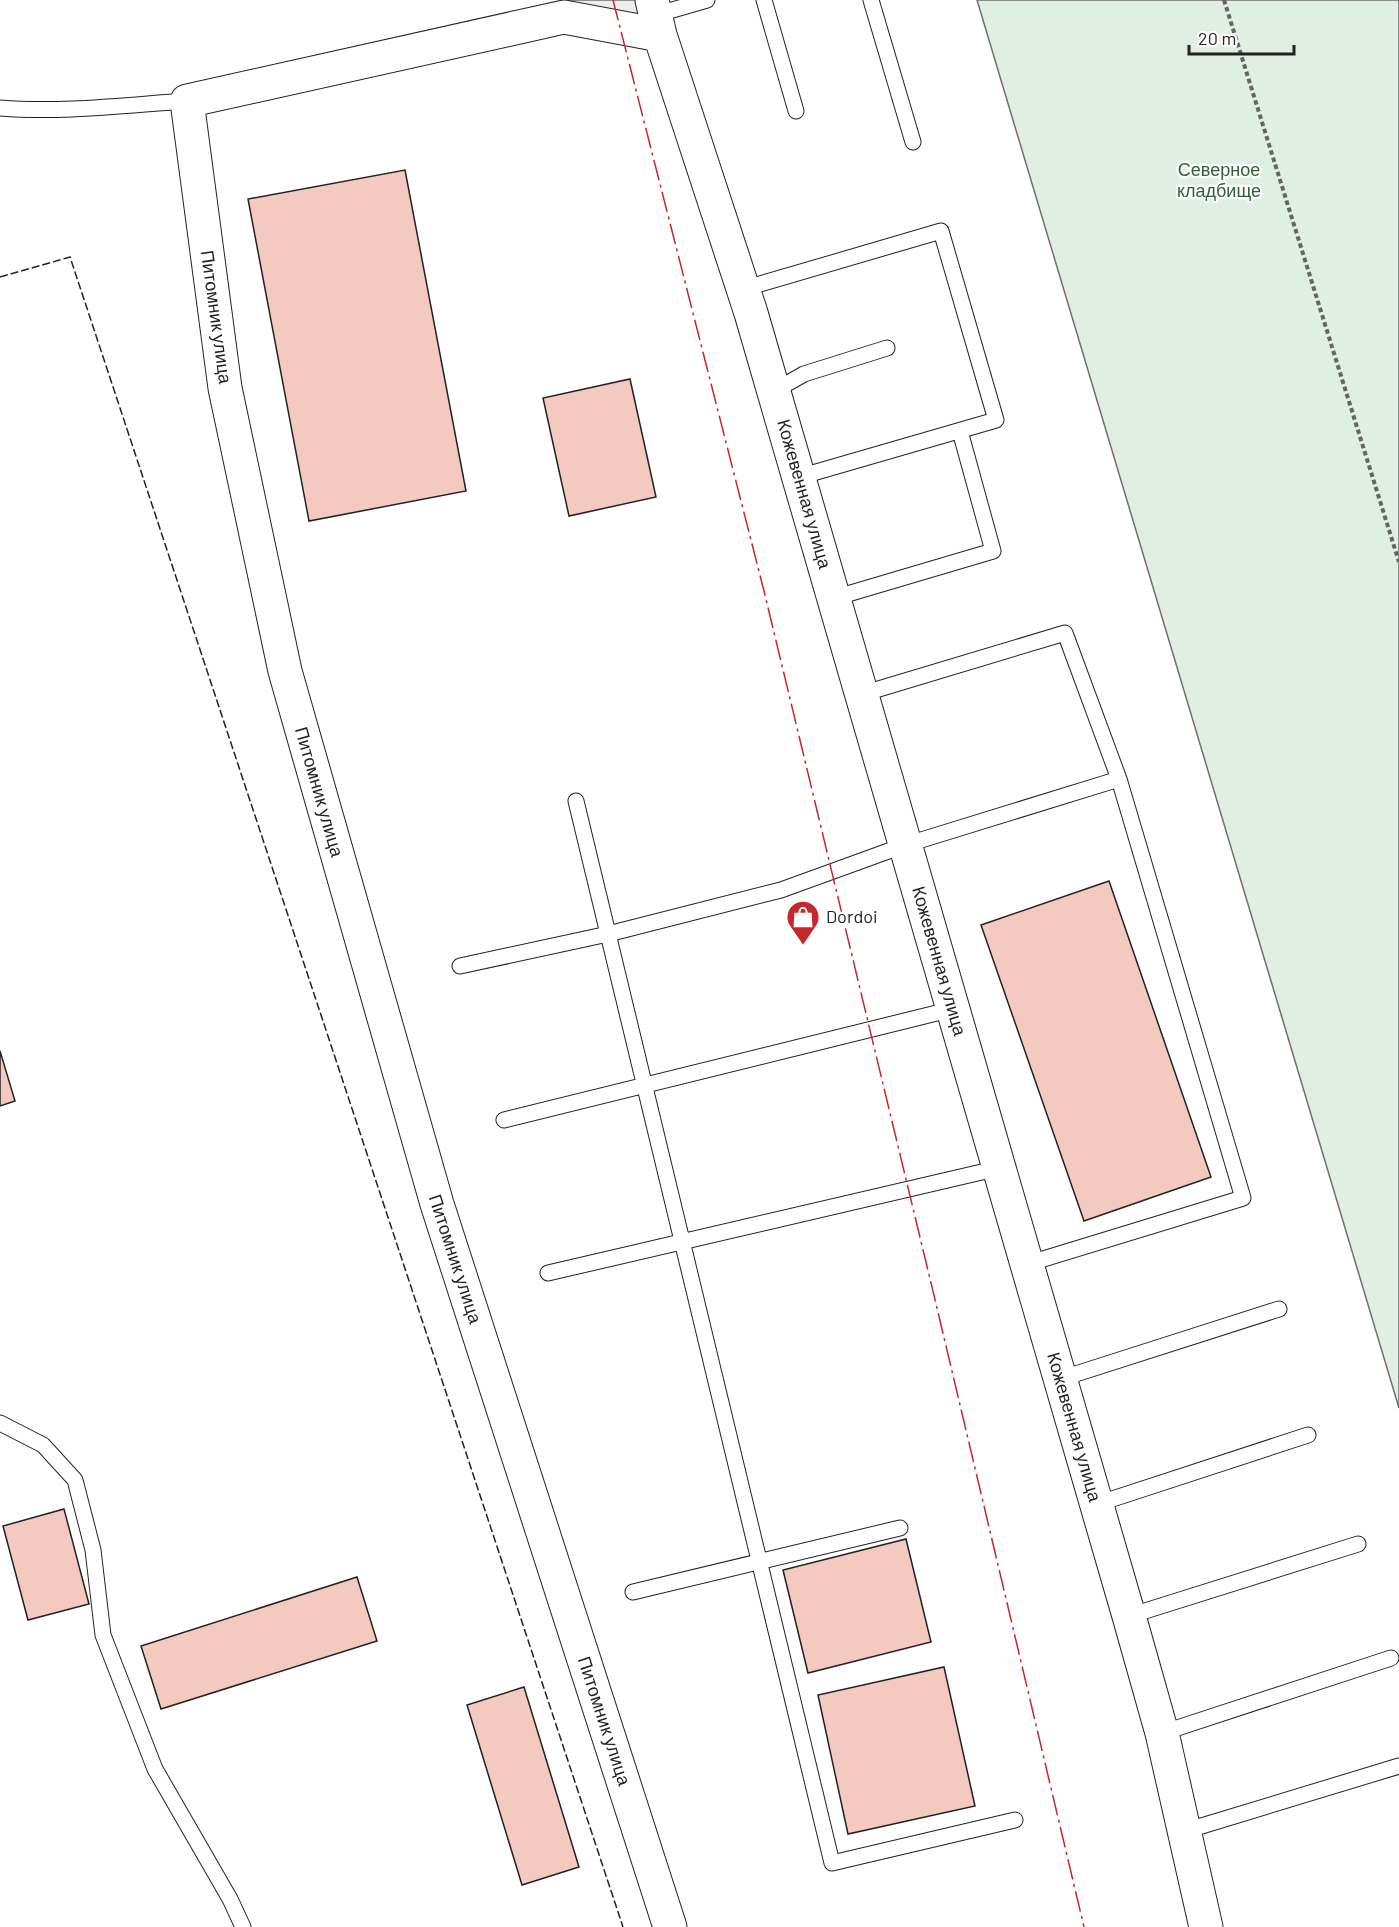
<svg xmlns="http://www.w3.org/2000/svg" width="1399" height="1927" viewBox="0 0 1399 1927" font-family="Barlow,sans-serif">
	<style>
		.green { fill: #e0efe3; stroke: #6f6f6f; stroke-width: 1.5 }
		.parking { fill: #ededed; stroke: #6f6f6f; stroke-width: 1.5 }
		.building { fill: #f3c9c0; stroke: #222; stroke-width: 1.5 }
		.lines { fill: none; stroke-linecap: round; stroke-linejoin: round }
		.service-casing { stroke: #222; stroke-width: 17 }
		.tertiary-casing { stroke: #222; stroke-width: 35 }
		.path { stroke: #646464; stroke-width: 4; stroke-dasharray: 4.5 3; stroke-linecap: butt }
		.service { stroke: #fff; stroke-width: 15 }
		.tertiary { stroke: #fff; stroke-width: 33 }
		.fence { stroke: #222; stroke-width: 1.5; stroke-dasharray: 8 3; stroke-linecap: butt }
		.power { stroke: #c62828; stroke-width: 1.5; stroke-dasharray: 21 4.5 3 4.5; stroke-linecap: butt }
		.labels { text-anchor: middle; stroke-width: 4.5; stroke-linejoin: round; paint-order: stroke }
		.park-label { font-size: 18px; fill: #2f5e38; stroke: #fff }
		.street-label { font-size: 18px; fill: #222; stroke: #fff }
		.poi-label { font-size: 18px; fill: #222; stroke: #fff; text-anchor: start }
	</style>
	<rect width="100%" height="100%" fill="#fff"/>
	<path class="green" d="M 977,0 L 1399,0 L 1399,1408 Z"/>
	<path class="parking" d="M 561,0 L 638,0 L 642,16 L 574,5 Z"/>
	<path class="building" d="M 405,170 L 466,491 L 309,521 L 248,199 Z
		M 630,379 L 656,497 L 569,516 L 543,398 Z
		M 1109,881 L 1211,1177 L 1084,1221 L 981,925 Z
		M 0,1051 L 15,1101 L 0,1106 Z
		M 64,1509 L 89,1604 L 28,1620 L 3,1526 Z
		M 906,1539 L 931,1642 L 808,1673 L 783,1570 Z
		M 357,1577 L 377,1641 L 161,1709 L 141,1646 Z
		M 944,1667 L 975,1806 L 848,1834 L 818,1695 Z
		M 524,1687 L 579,1867 L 522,1885 L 467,1705 Z"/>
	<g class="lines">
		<g class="service-casing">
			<path id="service" d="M 764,0 L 796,111
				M 871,0 L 913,142
				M 655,15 L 707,0
				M 0,108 C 62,113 126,105 187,101
				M 743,289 L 941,231 L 996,420 L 799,477
				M 774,391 L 804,374 L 887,348
				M 834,598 L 993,551 L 960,431
				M 862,694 L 1065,633 L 1119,779 L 1243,1198 L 1027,1264
				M 576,801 L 832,1863 L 1015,1820
				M 460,966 L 608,934 L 781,890 L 905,845 L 1119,779
				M 504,1120 L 953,1009
				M 548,1273 L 999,1168
				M 1060,1379 L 1279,1309
				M 0,1423 L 43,1445 L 75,1480 L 93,1550 L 103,1635 L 155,1769 L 230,1899 L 243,1927
				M 1097,1504 L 1308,1435
				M 633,1592 L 900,1528
				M 1129,1616 L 1358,1544
				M 1162,1733 L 1391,1658
				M 1185,1831 L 1399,1766"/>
		</g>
		<g class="tertiary-casing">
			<path id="tertiary" d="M 652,0 L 660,35 L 751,313 L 1129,1616 L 1162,1733 L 1206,1927
				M 660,35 L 564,17 L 187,101 L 225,388 L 285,671 L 437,1204 L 670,1927"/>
		</g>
		<path class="path" d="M 1224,0 L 1399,562"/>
		<use href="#service" class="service"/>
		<use href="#tertiary" class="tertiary"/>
		<path class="fence" d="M 0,277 L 70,257 L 623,1927"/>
		<path class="power" d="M 613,0 L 764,591 L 932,1287 L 1084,1927"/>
	</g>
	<defs>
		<g id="shop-pin" transform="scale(1.725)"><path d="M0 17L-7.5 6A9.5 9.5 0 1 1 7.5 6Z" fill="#c62828" stroke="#fff"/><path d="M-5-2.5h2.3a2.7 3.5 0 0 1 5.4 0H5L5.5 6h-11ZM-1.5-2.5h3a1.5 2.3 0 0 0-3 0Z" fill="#fff"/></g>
	</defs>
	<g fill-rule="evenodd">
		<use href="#shop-pin" x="803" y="917"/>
	</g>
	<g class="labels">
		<g class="park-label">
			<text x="1219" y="176">Северное<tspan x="1219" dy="21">кладбище</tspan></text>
		</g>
		<g class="street-label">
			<text transform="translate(216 317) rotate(82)" y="6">Питомник улица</text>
			<text transform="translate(804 494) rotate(74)" y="6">Кожевенная улица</text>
			<text transform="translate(319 792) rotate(74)" y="6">Питомник улица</text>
			<text transform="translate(939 961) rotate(74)" y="6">Кожевенная улица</text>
			<text transform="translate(455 1259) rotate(72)" y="6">Питомник улица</text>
			<text transform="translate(1074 1427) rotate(74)" y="6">Кожевенная улица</text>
			<text transform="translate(604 1721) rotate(72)" y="6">Питомник улица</text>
		</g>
		<g class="poi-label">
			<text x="826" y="923">Dordoi</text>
		</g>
	</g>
	<path d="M1189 45v9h105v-9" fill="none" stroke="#222222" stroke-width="3"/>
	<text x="1198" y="45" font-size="18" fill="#222222" stroke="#ffffff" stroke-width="4.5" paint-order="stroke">20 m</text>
</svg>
